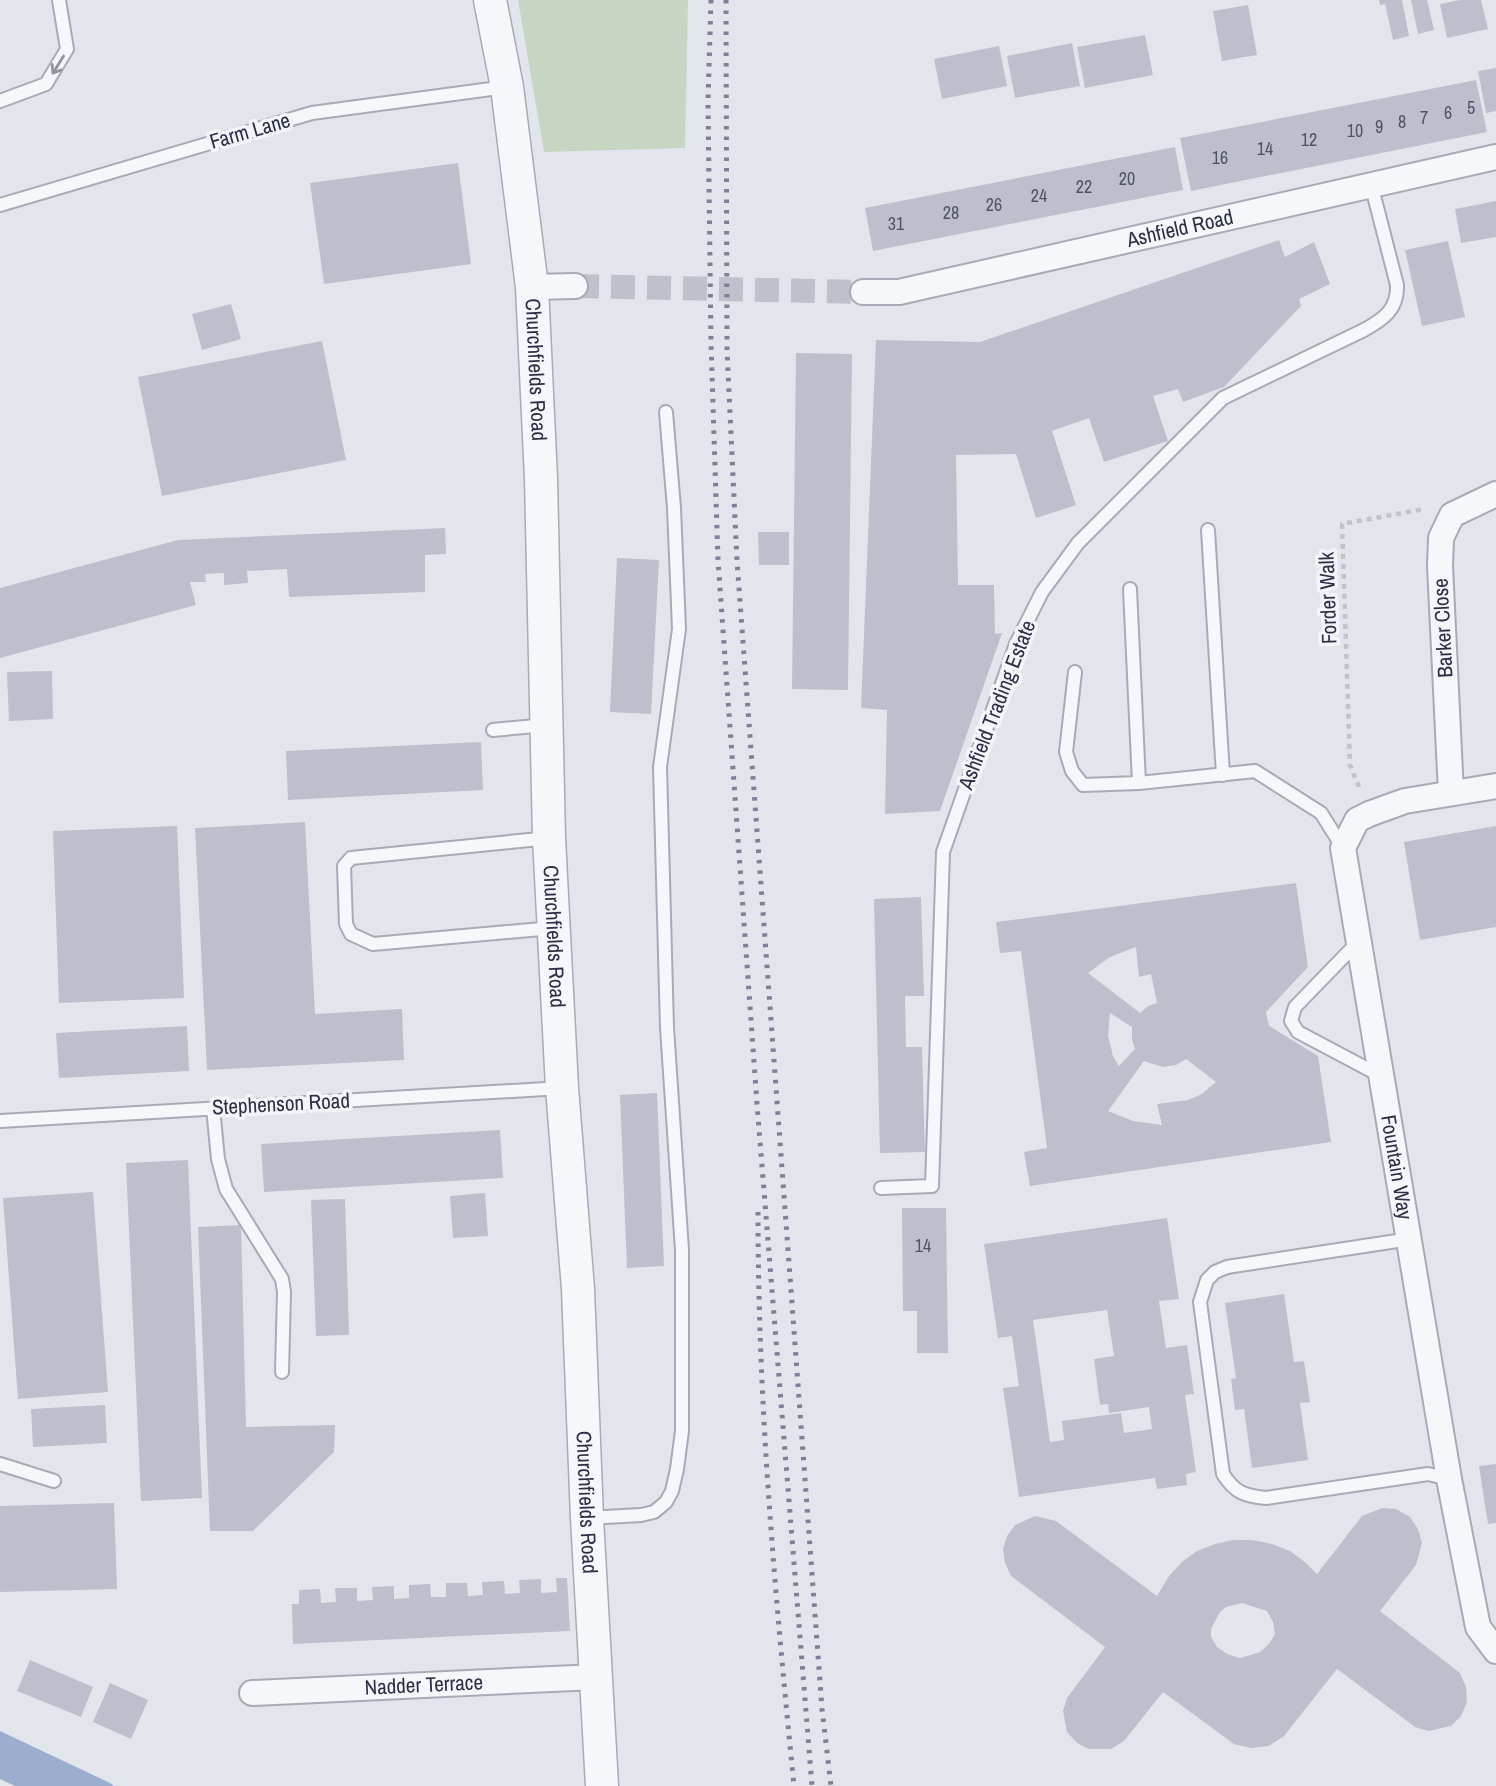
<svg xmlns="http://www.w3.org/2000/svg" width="1496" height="1786" viewBox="0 0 1496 1786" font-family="'Archivo Narrow',sans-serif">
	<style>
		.green { fill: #c6d6c3 }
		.water { fill: #9caece }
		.building { fill: #bdc0cc; fill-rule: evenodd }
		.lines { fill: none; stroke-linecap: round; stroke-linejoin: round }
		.minor-tunnel { stroke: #bec1cb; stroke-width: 24; stroke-dasharray: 24 12; stroke-linecap: butt }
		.service-casing { stroke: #a7abb7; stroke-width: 16 }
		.minor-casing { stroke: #a7abb7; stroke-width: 28 }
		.tertiary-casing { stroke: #a7abb7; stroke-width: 35 }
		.path { stroke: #c1c3cb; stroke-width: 4.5; stroke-dasharray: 5 5; stroke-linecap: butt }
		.service { stroke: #f6f7fa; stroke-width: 12 }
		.minor { stroke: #f6f7fa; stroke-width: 24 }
		.tertiary { stroke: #f6f7fa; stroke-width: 32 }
		.rail { stroke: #7b8297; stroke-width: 5; stroke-dasharray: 3.5 7; stroke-linecap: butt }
		.oneway { stroke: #9094a0 }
		.labels { text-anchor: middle; stroke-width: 7; stroke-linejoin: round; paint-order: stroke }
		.number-label { font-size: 18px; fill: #4e5468 }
		.street-label { font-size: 21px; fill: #293046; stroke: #f3f5f9 }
	</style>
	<rect width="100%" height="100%" fill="#e3e5ec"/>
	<path class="green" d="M 518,0 L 688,0 L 685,148 L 544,152 Z"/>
	<path class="water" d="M 0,1731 L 110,1783 L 114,1786 L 15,1786 L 0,1779 Z"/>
	<path class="building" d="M 1379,0 L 1402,0 L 1409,36 L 1393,40 L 1385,4 L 1380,5 Z
		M 1411,0 L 1427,0 L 1434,30 L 1418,34 Z
		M 1460,0 L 1481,0 L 1488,29 L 1447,38 L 1440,4 Z
		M 1248,5 L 1257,55 L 1222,61 L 1213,11 Z
		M 1145,35 L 1153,75 L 1085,88 L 1077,47 Z
		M 1072,43 L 1080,86 L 1015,98 L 1007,56 Z
		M 999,46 L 1007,86 L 942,99 L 934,59 Z
		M 1496,68 L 1496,111 L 1486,113 L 1478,71 Z
		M 1476,80 L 1487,132 L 1191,191 L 1180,138 Z
		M 1175,147 L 1183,190 L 873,251 L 865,208 Z
		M 458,163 L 471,264 L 324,284 L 310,183 Z
		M 1496,201 L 1496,237 L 1461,243 L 1455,209 Z
		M 1279,240 L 1285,257 L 1314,242 L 1330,284 L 1299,299 L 1301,306 L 1224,387 L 1183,402 L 1178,389 L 1153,396 L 1168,441 L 1104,462 L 1089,418 L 1052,431 L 1076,505 L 1036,518 L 1016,454 L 956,455 L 958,585 L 994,585 L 995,634 L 1002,633 L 940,811 L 885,814 L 887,710 L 861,708 L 876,340 L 980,342 Z
		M 1448,241 L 1465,317 L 1422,326 L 1405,250 Z
		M 231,304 L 241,339 L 202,350 L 192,314 Z
		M 322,341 L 346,460 L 162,496 L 138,377 Z
		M 796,353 L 852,354 L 848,690 L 792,689 Z
		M 445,528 L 446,554 L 425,555 L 425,592 L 289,597 L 287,569 L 247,571 L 248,583 L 224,585 L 224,573 L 205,574 L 206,582 L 190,582 L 196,605 L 0,658 L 0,588 L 178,540 Z
		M 758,532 L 789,532 L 789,565 L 759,565 Z
		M 617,558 L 659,560 L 651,714 L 610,712 Z
		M 52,671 L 53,719 L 9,721 L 7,672 Z
		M 481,742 L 483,790 L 288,800 L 286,751 Z
		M 305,822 L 315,1014 L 402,1009 L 404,1060 L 207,1070 L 195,828 Z
		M 177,826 L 184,998 L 59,1003 L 53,831 Z
		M 1496,826 L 1496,927 L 1420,940 L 1404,842 Z
		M 1296,883 L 1308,967 L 1266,1012 L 1269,1026 L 1318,1056 L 1331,1142 L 1030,1186 L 1024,1152 L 1047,1148 L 1021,951 L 1000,953 L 996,922 ZM 1136,947 L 1139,977 L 1151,974 L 1157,1003 L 1148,1006 L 1140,1013 L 1088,973 L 1110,957 ZM 1110,1013 L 1132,1027 L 1132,1039 L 1135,1049 L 1119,1066 L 1113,1056 L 1108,1036 ZM 1186,1059 L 1216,1082 L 1202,1094 L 1188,1100 L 1157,1104 L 1162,1125 L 1133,1121 L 1108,1111 L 1144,1061 L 1163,1067 L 1176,1065 Z
		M 921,897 L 924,996 L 905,996 L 906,1047 L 922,1047 L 925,1152 L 880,1153 L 874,899 Z
		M 187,1026 L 189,1071 L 59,1078 L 56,1033 Z
		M 657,1093 L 664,1266 L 627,1268 L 620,1095 Z
		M 500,1130 L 503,1178 L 264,1192 L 261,1144 Z
		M 188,1160 L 202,1498 L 141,1501 L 126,1163 Z
		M 93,1192 L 108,1392 L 18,1399 L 3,1198 Z
		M 485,1193 L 488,1236 L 453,1238 L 450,1196 Z
		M 345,1199 L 349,1335 L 316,1336 L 311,1200 Z
		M 902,1208 L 946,1208 L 948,1353 L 917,1353 L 917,1311 L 903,1311 Z
		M 1167,1218 L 1179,1299 L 1159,1301 L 1166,1348 L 1187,1345 L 1194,1394 L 1185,1395 L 1196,1472 L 1186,1474 L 1187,1485 L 1157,1489 L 1155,1478 L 1019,1497 L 1003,1388 L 1019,1386 L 1012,1336 L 998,1338 L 984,1244 ZM 1107,1310 L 1114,1356 L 1094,1359 L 1100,1405 L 1108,1404 L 1109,1413 L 1149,1407 L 1152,1429 L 1124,1433 L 1121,1413 L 1062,1421 L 1064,1440 L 1050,1442 L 1033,1320 Z
		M 241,1225 L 246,1427 L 335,1425 L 334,1452 L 253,1531 L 210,1531 L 198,1227 Z
		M 1284,1294 L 1294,1362 L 1304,1361 L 1310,1402 L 1300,1403 L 1308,1460 L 1252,1468 L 1244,1409 L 1235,1410 L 1231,1379 L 1236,1378 L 1225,1303 Z
		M 105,1405 L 107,1443 L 33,1447 L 31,1409 Z
		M 1496,1464 L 1496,1523 L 1488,1524 L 1479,1466 Z
		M 114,1503 L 117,1589 L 0,1592 L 0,1506 Z
		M 1382,1508 L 1396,1509 L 1410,1517 L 1418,1529 L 1422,1543 L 1416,1565 L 1380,1611 L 1460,1673 L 1466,1687 L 1467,1702 L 1461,1716 L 1451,1726 L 1429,1731 L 1415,1727 L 1337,1669 L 1284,1736 L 1269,1746 L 1251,1748 L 1234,1744 L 1163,1692 L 1124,1741 L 1111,1749 L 1089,1749 L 1077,1743 L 1067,1732 L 1063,1711 L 1067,1698 L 1105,1647 L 1011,1576 L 1005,1563 L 1003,1549 L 1007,1536 L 1015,1525 L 1035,1516 L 1056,1521 L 1157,1596 L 1169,1576 L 1182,1562 L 1197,1551 L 1215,1544 L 1233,1540 L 1252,1540 L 1272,1544 L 1290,1551 L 1306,1563 L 1317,1574 L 1362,1516 ZM 1242,1603 L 1267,1611 L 1273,1622 L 1275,1634 L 1269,1644 L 1260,1652 L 1240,1658 L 1227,1654 L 1217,1647 L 1211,1637 L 1211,1629 L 1220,1612 L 1226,1607 Z
		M 556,1578 L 567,1578 L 570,1631 L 293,1644 L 292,1604 L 299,1604 L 299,1590 L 320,1589 L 321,1603 L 336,1602 L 335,1588 L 357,1588 L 357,1601 L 373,1600 L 372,1587 L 394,1586 L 394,1599 L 409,1598 L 409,1585 L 430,1584 L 431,1597 L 446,1597 L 446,1583 L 467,1583 L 468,1596 L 483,1595 L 482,1582 L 504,1581 L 505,1594 L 520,1593 L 519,1580 L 541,1579 L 541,1593 L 557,1592 Z
		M 30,1660 L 93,1687 L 81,1717 L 17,1691 Z
		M 110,1683 L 148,1700 L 131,1739 L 93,1722 Z"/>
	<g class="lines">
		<path class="minor-tunnel" d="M 575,286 L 863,292"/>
		<g class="service-casing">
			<path id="service" d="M 0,101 L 46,84 L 67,49 L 59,0
				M 0,205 L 312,113 L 506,87
				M 1208,530 L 1223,775
				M 1130,589 L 1139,783 L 1255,771 L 1321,813 L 1343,848
				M 1075,672 L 1066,752 L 1072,771 L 1083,785 L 1139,783
				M 493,730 L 546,725
				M 549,838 L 351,858 L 344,866 L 346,924 L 351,934 L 373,944 L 553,928
				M 1359,941 L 1295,1007 L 1291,1021 L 1298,1032 L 1381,1076
				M 213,1108 L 218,1159 L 226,1189 L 282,1279 L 284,1292 L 282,1372
				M 0,1121 L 562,1088
				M 881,1188 L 932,1186 L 943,852 L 1016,644 L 1042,592 L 1078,543 L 1223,398 L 1364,330 C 1384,319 1398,309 1397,285 L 1371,184
				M 1410,1239 L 1227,1267 L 1215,1272 L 1207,1280 L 1200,1302 L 1223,1474 C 1235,1493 1245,1496 1266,1498 L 1428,1474 L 1449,1479
				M 0,1464 L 54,1481
				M 587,1518 L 641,1515 L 654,1512 L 666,1502 L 672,1491 L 677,1469 L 682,1431 L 682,1250 L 667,1028 L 660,767 L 679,629 L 674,508 L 666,412"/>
		</g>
		<g class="minor-casing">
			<g id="minor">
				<path d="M 532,287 L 575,286"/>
				<path id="s1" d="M 863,292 L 899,292 L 1496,157"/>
				<path id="s2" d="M 1496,786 L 1405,801 L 1369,814 L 1357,820 L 1343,848 L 1449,1479 L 1478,1627 L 1496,1651"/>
				<path d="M 1451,793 L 1440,566 L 1441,538 L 1452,515 L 1496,494"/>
				<path id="s3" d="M 252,1693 L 596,1677"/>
			</g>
		</g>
		<g class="tertiary-casing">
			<g id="tertiary">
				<path id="s4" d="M 490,0 L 507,87 L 532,287 L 541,479 L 549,838 L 562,1088 L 578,1289 L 587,1518 L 602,1786"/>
			</g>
		</g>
		<path class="path" d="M 1359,787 L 1350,765 L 1342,524 L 1424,509"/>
		<use href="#service" class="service"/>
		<use href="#minor" class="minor"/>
		<use href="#tertiary" class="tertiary"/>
		<path class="rail" d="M 711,0 L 708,102 L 711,342 L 718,560 L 757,1104 L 812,1786
			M 726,0 L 727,350 L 737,561 L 822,1709 L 831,1786
			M 758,1212 C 758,1404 775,1595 794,1786"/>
	</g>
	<defs><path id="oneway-shaft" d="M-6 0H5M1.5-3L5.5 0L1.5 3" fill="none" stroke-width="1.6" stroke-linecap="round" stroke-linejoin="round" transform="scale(1.75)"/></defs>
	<use class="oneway" href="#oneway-shaft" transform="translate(58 65) rotate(122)"/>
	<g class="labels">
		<g class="number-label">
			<text x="1471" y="114">5</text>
			<text x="1448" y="119">6</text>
			<text x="1424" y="124">7</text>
			<text x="1402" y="128">8</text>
			<text x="1379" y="133">9</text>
			<text x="1355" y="137">10</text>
			<text x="1309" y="146">12</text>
			<text x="1265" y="155">14</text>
			<text x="1220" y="164">16</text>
			<text x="1127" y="185">20</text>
			<text x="1084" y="193">22</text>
			<text x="1039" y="202">24</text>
			<text x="994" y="211">26</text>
			<text x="951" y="219">28</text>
			<text x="896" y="230">31</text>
			<text x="923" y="1252">14</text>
		</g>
		<g class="street-label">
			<text transform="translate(250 131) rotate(-16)" y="7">Farm Lane</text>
			<text dy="7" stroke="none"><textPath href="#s1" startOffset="324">Ashfield Road</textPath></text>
			<text dy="7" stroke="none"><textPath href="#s4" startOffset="373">Churchfields Road</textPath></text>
			<text transform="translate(1328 598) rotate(-92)" y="7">Forder Walk</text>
			<text transform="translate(1443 628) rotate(-93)" y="7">Barker Close</text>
			<text transform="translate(997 705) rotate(-69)" y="7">Ashfield Trading Estate</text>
			<text dy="7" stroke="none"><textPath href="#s4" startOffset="940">Churchfields Road</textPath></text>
			<text transform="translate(281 1104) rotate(-3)" y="7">Stephenson Road</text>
			<text dy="7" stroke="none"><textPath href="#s2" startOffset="499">Fountain Way</textPath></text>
			<text dy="7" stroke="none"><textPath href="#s4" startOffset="1507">Churchfields Road</textPath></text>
			<text dy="7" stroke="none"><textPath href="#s3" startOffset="172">Nadder Terrace</textPath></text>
		</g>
	</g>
</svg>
